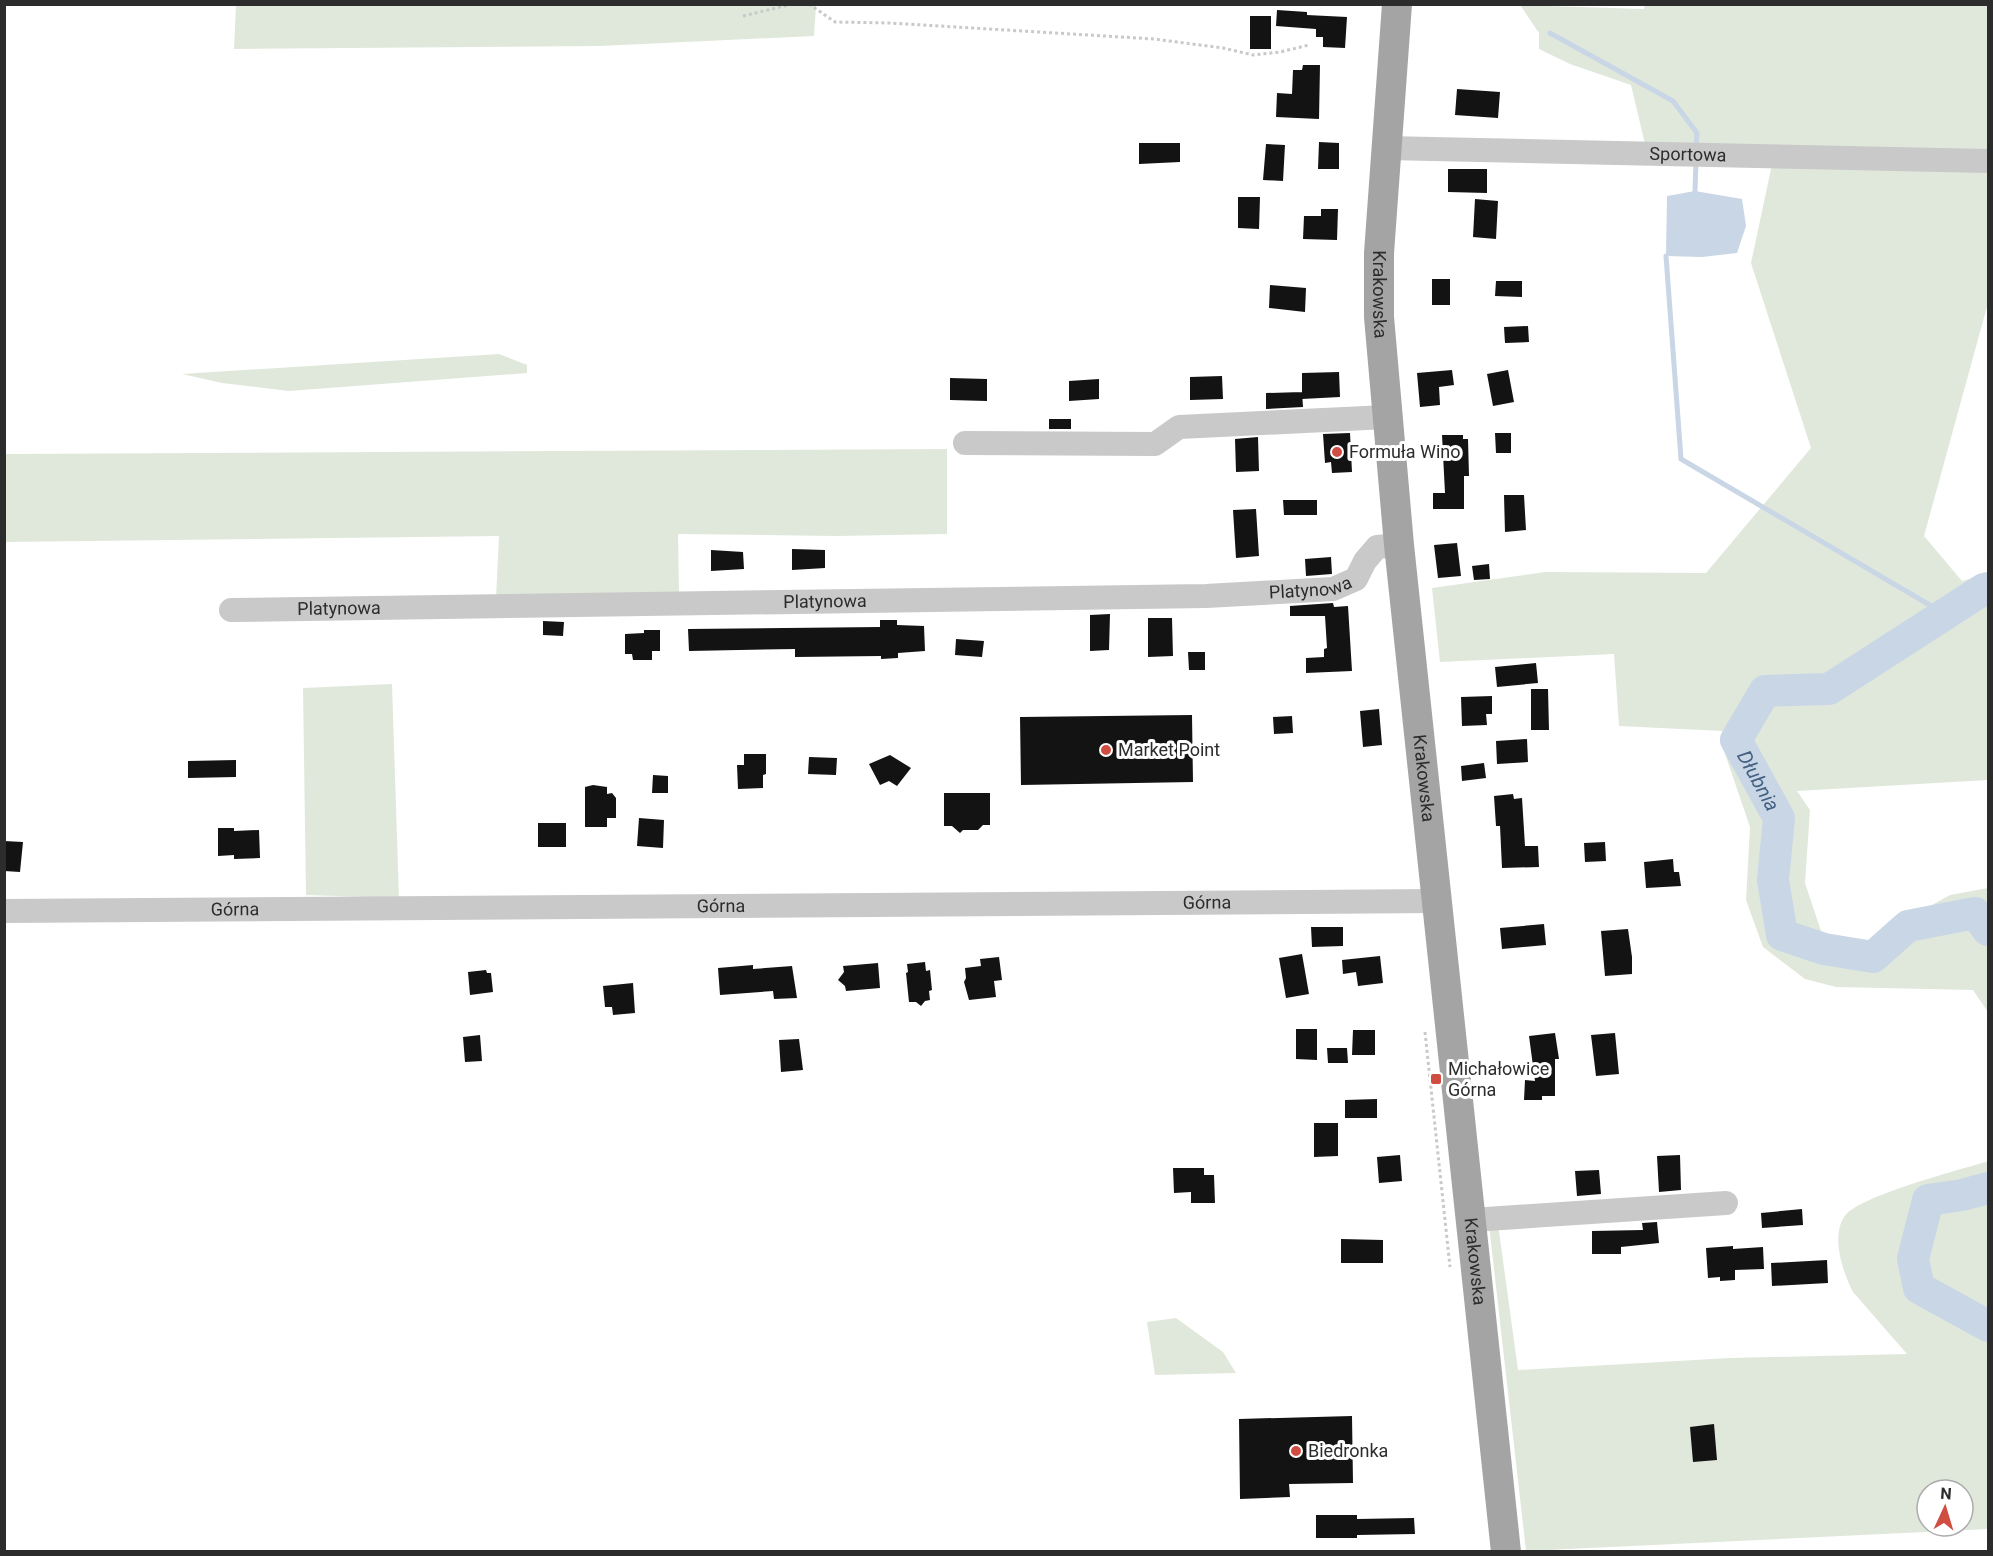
<svg xmlns="http://www.w3.org/2000/svg" width="1993" height="1556" viewBox="0 0 1993 1556" font-family="Roboto,sans-serif">
	<style>
		.green { fill: #e0e8db; fill-rule: evenodd }
		.water { fill: #c9d6e6 }
		.lines { fill: none; stroke-linecap: round; stroke-linejoin: round }
		.stream { stroke: #c9d6e6; stroke-width: 5 }
		.river { stroke: #c9d6e6; stroke-width: 32 }
		.building { fill: #131313 }
		.path { stroke: #c9c9c9; stroke-width: 3; stroke-dasharray: 3 3; stroke-linecap: butt }
		.minor { stroke: #c9c9c9; stroke-width: 24 }
		.major { stroke: #a4a4a4; stroke-width: 30 }
		.poi-dot { fill: #d04d41; stroke: #fff; stroke-width: 2 }
		.labels { text-anchor: middle; stroke-width: 6; stroke-linejoin: round; paint-order: stroke }
		.street-label { font-size: 18px; fill: #2c2c2c; stroke: #fff }
		.poi-label { font-size: 18px; fill: #2c2c2c; stroke: #fff; text-anchor: start }
		.water-label { font-size: 20px; font-style: italic; fill: #446184; stroke: #fff }
	</style>
	<rect width="100%" height="100%" fill="#fff"/>
	<path class="green" d="M 1645,4 L 1988,5 L 1988,303 L 1924,536 L 1962,581 L 1988,574 L 1988,780 L 1797,791 L 1810,810 L 1805,883 L 1823,937 L 1865,942 L 1950,895 L 1988,888 L 1988,1012 L 1973,990 L 1836,987 L 1805,979 L 1763,947 L 1746,900 L 1750,827 L 1722,745 L 1723,731 L 1619,726 L 1614,654 L 1440,662 L 1432,588 L 1545,572 L 1706,573 L 1811,448 L 1751,263 L 1775,150 L 1646,148 L 1631,85 L 1570,64 L 1539,49 L 1539,33 L 1520,5 L 1644,9 Z
		M 236,5 L 816,4 L 816,5 L 814,36 L 600,46 L 234,49 Z
		M 499,354 L 527,365 L 527,373 L 289,391 L 222,383 L 182,374 Z
		M 947,449 L 947,534 L 836,536 L 678,534 L 679,592 L 496,599 L 499,536 L 5,542 L 4,454 Z
		M 392,684 L 399,898 L 306,895 L 303,688 Z
		M 1988,1161 L 1988,1529 L 1526,1551 L 1489,1225 L 1498,1224 L 1518,1370 L 1730,1358 L 1907,1354 L 1853,1292 C 1843,1273 1831,1237 1844,1217 C 1857,1196 1960,1170 1988,1161 ZM 1927,1490 L 1963,1490 L 1963,1526 L 1927,1526 Z
		M 1176,1318 L 1223,1352 L 1236,1373 L 1155,1375 L 1147,1322 Z"/>
	<path class="water" d="M 1695,191 L 1742,199 L 1746,226 L 1737,253 L 1702,257 L 1666,256 L 1667,196 Z"/>
	<g class="lines">
		<path class="stream" d="M 1550,33 L 1673,101 L 1697,133 L 1696,149
			M 1695,191 L 1696,161
			M 1666,256 L 1681,459 L 1945,614"/>
		<g class="river">
			<path id="s1" d="M 1988,588 L 1984,589 L 1829,689 L 1765,691 L 1736,740 L 1779,818 L 1773,880 L 1782,935 L 1824,949 L 1873,957 L 1908,926 L 1975,913 L 1988,930"/>
			<path d="M 1988,1188 L 1962,1195 L 1928,1200 L 1913,1259 L 1919,1288 L 1988,1326"/>
		</g>
	</g>
	<path class="building" d="M 1277,10 L 1307,12 L 1307,15 L 1347,17 L 1345,48 L 1323,47 L 1323,37 L 1316,37 L 1316,29 L 1276,26 Z
		M 1250,16 L 1271,16 L 1271,49 L 1250,49 Z
		M 1303,65 L 1320,65 L 1319,119 L 1276,117 L 1277,93 L 1292,94 L 1293,70 L 1302,70 Z
		M 1457,89 L 1500,92 L 1498,118 L 1455,115 Z
		M 1319,142 L 1339,143 L 1339,169 L 1318,169 Z
		M 1139,143 L 1180,143 L 1180,162 L 1139,164 Z
		M 1266,144 L 1285,145 L 1283,181 L 1263,180 Z
		M 1448,169 L 1487,169 L 1487,193 L 1448,192 Z
		M 1238,197 L 1260,197 L 1259,229 L 1238,228 Z
		M 1475,199 L 1498,201 L 1496,239 L 1473,237 Z
		M 1321,209 L 1338,209 L 1337,240 L 1303,239 L 1304,216 L 1321,216 Z
		M 1432,279 L 1450,279 L 1450,305 L 1432,305 Z
		M 1496,281 L 1522,281 L 1522,297 L 1495,296 Z
		M 1270,285 L 1306,288 L 1305,312 L 1269,308 Z
		M 1528,326 L 1529,342 L 1505,343 L 1504,327 Z
		M 1452,370 L 1454,385 L 1439,387 L 1440,405 L 1420,407 L 1417,373 Z
		M 1508,370 L 1514,402 L 1493,406 L 1487,374 Z
		M 1339,372 L 1340,397 L 1302,399 L 1302,373 Z
		M 1222,376 L 1223,399 L 1190,400 L 1190,377 Z
		M 950,378 L 987,379 L 987,401 L 950,400 Z
		M 1099,379 L 1099,399 L 1069,401 L 1069,381 Z
		M 1302,392 L 1303,407 L 1266,409 L 1266,393 Z
		M 1049,419 L 1071,419 L 1071,429 L 1049,429 Z
		M 1350,433 L 1352,472 L 1332,473 L 1331,462 L 1325,463 L 1323,434 Z
		M 1495,433 L 1511,433 L 1511,453 L 1496,453 Z
		M 1442,435 L 1463,435 L 1463,439 L 1468,439 L 1469,476 L 1464,476 L 1464,509 L 1433,509 L 1433,493 L 1445,493 Z
		M 1258,437 L 1259,471 L 1236,472 L 1235,439 Z
		M 1504,495 L 1524,495 L 1526,530 L 1505,532 Z
		M 1283,500 L 1317,500 L 1317,515 L 1284,515 Z
		M 1256,509 L 1259,556 L 1236,558 L 1233,510 Z
		M 1457,543 L 1461,576 L 1438,578 L 1434,545 Z
		M 792,549 L 825,550 L 825,568 L 792,570 Z
		M 711,550 L 743,552 L 744,569 L 711,571 Z
		M 1331,557 L 1332,574 L 1306,576 L 1305,559 Z
		M 1489,564 L 1490,579 L 1474,580 L 1472,566 Z
		M 1333,603 L 1334,607 L 1348,606 L 1352,671 L 1306,673 L 1306,658 L 1324,657 L 1324,649 L 1327,648 L 1325,616 L 1290,616 L 1290,606 Z
		M 1110,614 L 1109,650 L 1090,651 L 1090,615 Z
		M 1148,618 L 1172,618 L 1173,656 L 1148,657 Z
		M 880,620 L 897,620 L 897,625 L 924,626 L 925,651 L 898,653 L 898,658 L 881,659 L 881,656 L 795,657 L 795,649 L 689,651 L 688,629 L 880,627 Z
		M 543,621 L 564,622 L 563,636 L 543,635 Z
		M 644,630 L 660,630 L 660,651 L 652,651 L 652,660 L 633,660 L 632,654 L 625,654 L 625,634 L 644,633 Z
		M 956,639 L 984,641 L 982,657 L 955,655 Z
		M 1188,652 L 1205,652 L 1205,670 L 1189,670 Z
		M 1536,663 L 1538,683 L 1497,687 L 1495,667 Z
		M 1531,689 L 1548,689 L 1549,730 L 1531,730 Z
		M 1492,696 L 1492,714 L 1486,714 L 1487,725 L 1462,726 L 1461,697 Z
		M 1379,709 L 1382,745 L 1363,747 L 1360,711 Z
		M 1192,715 L 1193,782 L 1021,785 L 1020,717 Z
		M 1292,716 L 1293,733 L 1274,734 L 1273,717 Z
		M 1527,739 L 1528,762 L 1497,764 L 1496,741 Z
		M 744,754 L 766,754 L 766,774 L 763,775 L 763,788 L 738,789 L 737,765 L 744,765 Z
		M 890,755 L 911,768 L 897,786 L 889,781 L 880,785 L 869,764 Z
		M 809,757 L 837,758 L 836,775 L 808,774 Z
		M 236,760 L 236,777 L 188,778 L 188,761 Z
		M 1484,763 L 1486,778 L 1462,781 L 1461,766 Z
		M 653,775 L 668,776 L 668,793 L 652,793 Z
		M 593,785 L 607,787 L 607,794 L 612,793 L 616,798 L 616,818 L 607,818 L 607,827 L 585,827 L 585,787 Z
		M 944,793 L 990,793 L 990,825 L 983,825 L 978,830 L 963,830 L 960,833 L 952,826 L 944,826 Z
		M 1513,794 L 1514,799 L 1522,798 L 1525,846 L 1538,846 L 1539,867 L 1502,868 L 1500,826 L 1496,826 L 1494,796 Z
		M 639,818 L 664,820 L 663,848 L 637,846 Z
		M 538,823 L 566,823 L 566,847 L 538,847 Z
		M 218,828 L 234,828 L 234,831 L 259,830 L 260,858 L 234,859 L 234,855 L 218,856 Z
		M 4,841 L 23,842 L 20,872 L 4,871 Z
		M 1605,842 L 1606,861 L 1585,862 L 1584,843 Z
		M 1673,859 L 1674,872 L 1679,872 L 1681,886 L 1646,888 L 1644,862 Z
		M 1544,924 L 1546,945 L 1502,949 L 1500,928 Z
		M 1311,927 L 1343,927 L 1343,946 L 1312,947 Z
		M 1628,929 L 1632,957 L 1632,974 L 1605,976 L 1601,931 Z
		M 1302,954 L 1309,994 L 1286,998 L 1279,958 Z
		M 1380,956 L 1383,983 L 1358,986 L 1356,972 L 1343,974 L 1342,960 Z
		M 999,957 L 1002,980 L 994,981 L 996,997 L 969,1000 L 964,982 L 966,978 L 965,968 L 981,966 L 980,959 Z
		M 925,962 L 926,971 L 930,970 L 932,990 L 929,991 L 930,1000 L 925,1001 L 921,1006 L 916,1002 L 909,1002 L 906,973 L 908,972 L 907,964 Z
		M 878,963 L 880,988 L 846,991 L 845,986 L 838,980 L 844,972 L 843,966 Z
		M 753,965 L 753,969 L 792,966 L 797,998 L 774,999 L 773,991 L 720,995 L 718,968 Z
		M 486,970 L 487,973 L 491,973 L 493,992 L 470,995 L 468,972 Z
		M 633,983 L 635,1013 L 613,1015 L 612,1007 L 605,1007 L 603,986 Z
		M 1296,1029 L 1317,1029 L 1317,1060 L 1296,1059 Z
		M 1353,1030 L 1375,1030 L 1375,1055 L 1352,1055 Z
		M 1555,1033 L 1559,1059 L 1555,1059 L 1555,1096 L 1542,1096 L 1542,1100 L 1524,1100 L 1525,1080 L 1535,1081 L 1529,1036 Z
		M 1615,1033 L 1619,1074 L 1596,1076 L 1591,1035 Z
		M 480,1035 L 482,1061 L 465,1062 L 463,1037 Z
		M 799,1039 L 803,1070 L 781,1072 L 779,1040 Z
		M 1327,1048 L 1347,1048 L 1348,1063 L 1328,1063 Z
		M 1377,1099 L 1377,1118 L 1345,1118 L 1345,1100 Z
		M 1314,1123 L 1338,1123 L 1338,1156 L 1314,1157 Z
		M 1400,1155 L 1402,1181 L 1379,1183 L 1377,1157 Z
		M 1680,1155 L 1681,1190 L 1659,1192 L 1657,1156 Z
		M 1173,1168 L 1204,1168 L 1204,1175 L 1214,1175 L 1215,1203 L 1191,1203 L 1191,1192 L 1174,1193 Z
		M 1599,1170 L 1601,1194 L 1577,1196 L 1575,1171 Z
		M 1802,1209 L 1803,1225 L 1762,1228 L 1761,1213 Z
		M 1657,1222 L 1659,1243 L 1621,1247 L 1621,1254 L 1592,1254 L 1592,1231 L 1643,1230 L 1642,1223 Z
		M 1341,1239 L 1383,1240 L 1383,1263 L 1341,1263 Z
		M 1733,1246 L 1733,1249 L 1763,1247 L 1764,1269 L 1735,1270 L 1735,1280 L 1720,1281 L 1720,1277 L 1708,1278 L 1706,1248 Z
		M 1827,1260 L 1828,1283 L 1772,1286 L 1771,1263 Z
		M 1352,1416 L 1353,1483 L 1289,1484 L 1290,1497 L 1240,1499 L 1239,1419 Z
		M 1714,1424 L 1717,1460 L 1693,1462 L 1690,1427 Z
		M 1316,1515 L 1357,1515 L 1357,1519 L 1414,1518 L 1415,1534 L 1357,1535 L 1357,1538 L 1316,1538 Z"/>
	<g class="lines">
		<path class="path" d="M 809,4 L 835,22 L 890,23 L 1154,39 L 1223,48 L 1253,55 L 1280,52 L 1309,45
			M 743,16 L 793,4
			M 1425,1032 L 1450,1267"/>
		<g class="minor">
			<path id="s2" d="M 1386,148 L 1988,161"/>
			<path d="M 965,443 L 1155,444 L 1179,427 L 1387,417"/>
			<path id="s3" d="M 231,610 L 1206,596 L 1333,589 L 1356,579 L 1365,561 L 1377,547 L 1399,545"/>
			<path id="s4" d="M 4,911 L 1438,901"/>
			<path d="M 1472,1220 L 1726,1203"/>
		</g>
		<path class="major" id="s5" d="M 1397,4 L 1379,253 L 1379,317 L 1399,545 L 1506,1552"/>
	</g>
	<g class="poi-dot">
		<circle cx="1337" cy="452" r="6"/>
		<circle cx="1106" cy="750" r="6"/>
		<rect x="1430" y="1073" width="12" height="12" rx="3"/>
		<circle cx="1296" cy="1451" r="6"/>
	</g>
	<g class="labels">
		<g class="street-label">
			<text dy="6" stroke="none"><textPath href="#s2" startOffset="302">Sportowa</textPath></text>
			<text dy="6" stroke="none"><textPath href="#s5" startOffset="291">Krakowska</textPath></text>
			<text dy="6" stroke="none"><textPath href="#s3" startOffset="1080">Platynowa</textPath></text>
			<text dy="6" stroke="none"><textPath href="#s3" startOffset="594">Platynowa</textPath></text>
			<text dy="6" stroke="none"><textPath href="#s3" startOffset="108">Platynowa</textPath></text>
			<text dy="6" stroke="none"><textPath href="#s5" startOffset="777">Krakowska</textPath></text>
			<text dy="6" stroke="none"><textPath href="#s4" startOffset="1203">Górna</textPath></text>
			<text dy="6" stroke="none"><textPath href="#s4" startOffset="717">Górna</textPath></text>
			<text dy="6" stroke="none"><textPath href="#s4" startOffset="231">Górna</textPath></text>
			<text dy="6" stroke="none"><textPath href="#s5" startOffset="1263">Krakowska</textPath></text>
		</g>
		<g class="poi-label">
			<text x="1349" y="458">Formuła Wino</text>
			<text x="1118" y="756">Market Point</text>
			<text x="1448" y="1075">Michałowice<tspan x="1448" dy="21">Górna</tspan></text>
			<text x="1308" y="1457">Biedronka</text>
		</g>
		<g class="water-label">
			<text dy="7" stroke="none"><textPath href="#s1" startOffset="356">Dłubnia</textPath></text>
		</g>
	</g>
	<rect width="1993" height="1556" fill="none" stroke="#2c2c2c" stroke-width="12"/>
	<g transform="translate(1945 1508) rotate(4)"><circle r="28" fill="#ffffff" stroke="#ababab" stroke-width="1.5"/>
	<path d="M0-4.5L10 22L0 15L-10 22Z" fill="#d04d41"/>
	<text y="-9" font-size="16" font-weight="bold" text-anchor="middle" fill="#2c2c2c">N</text>
	</g>
</svg>
